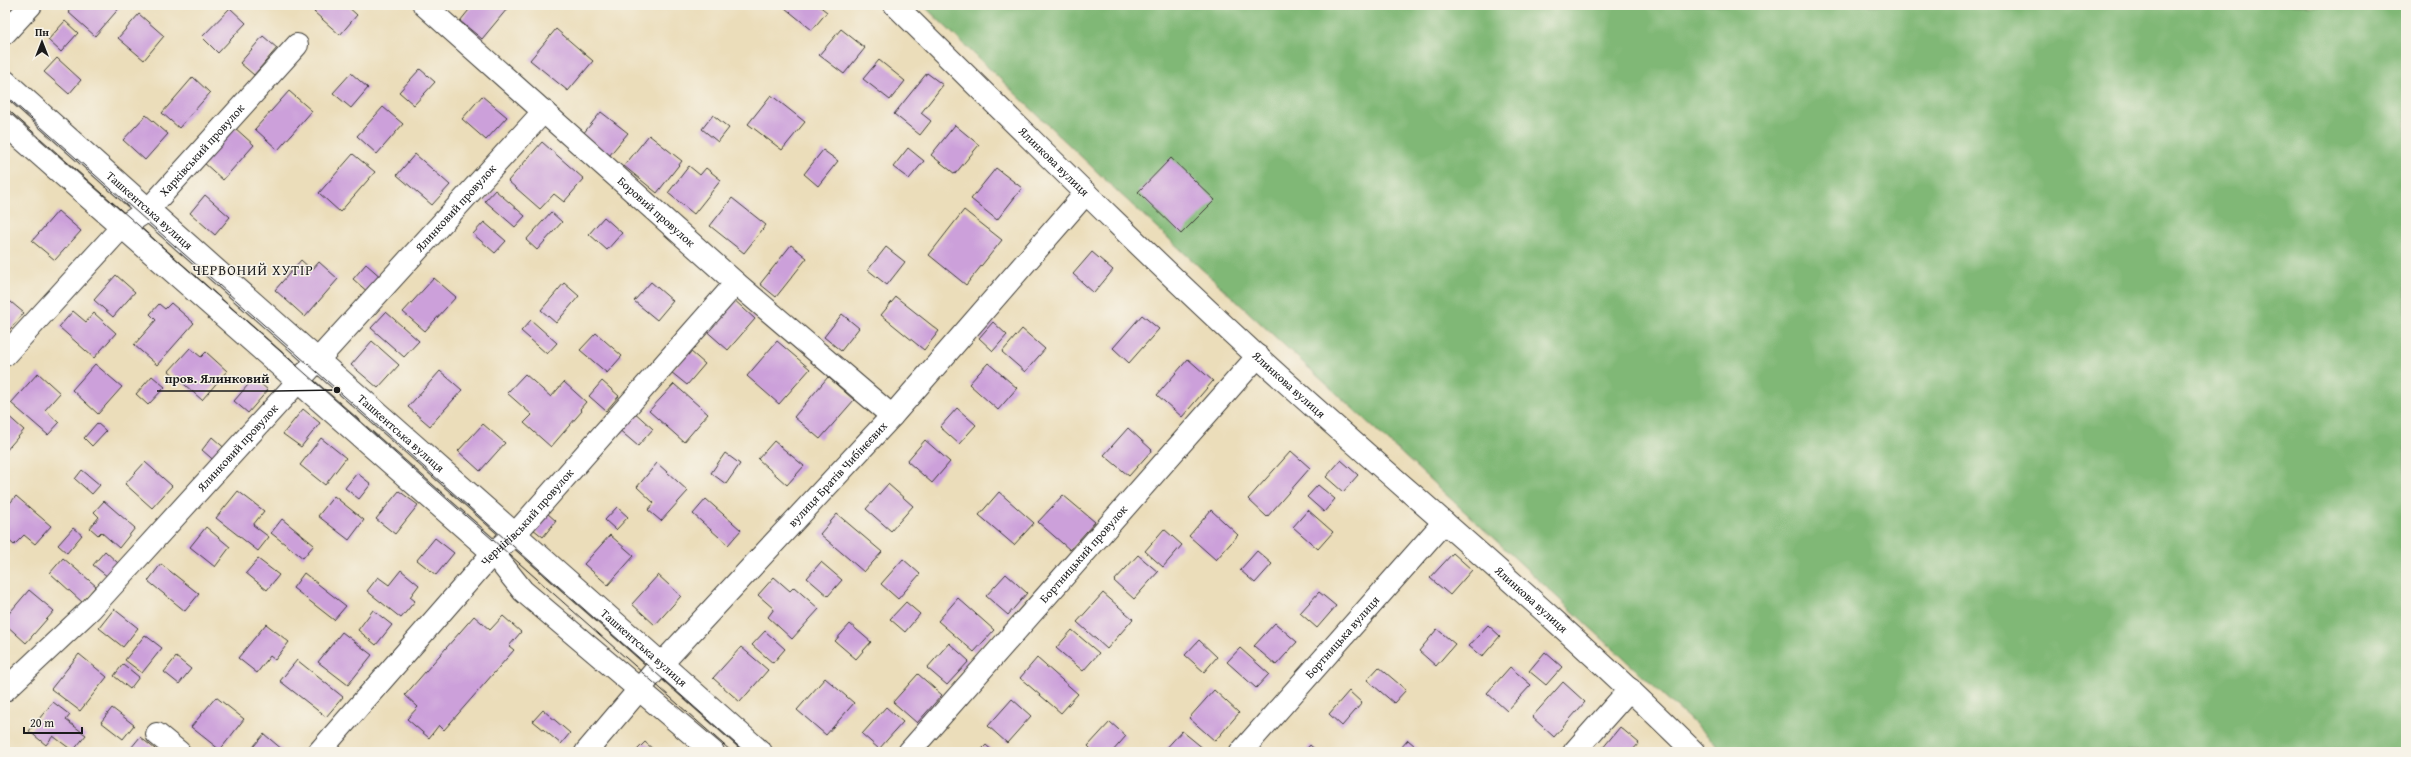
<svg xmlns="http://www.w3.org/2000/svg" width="2411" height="757" viewBox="0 0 2411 757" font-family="'Gentium Book Plus',serif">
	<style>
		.forest { fill: #80b876; stroke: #4e6a49 }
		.building { fill: #cca0da }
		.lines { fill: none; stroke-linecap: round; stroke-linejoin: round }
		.minor-casing { stroke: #3b3934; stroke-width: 24 }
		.minor { stroke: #fff; stroke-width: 22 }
		.tram { stroke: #1c1c1c; stroke-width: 1 }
		.labels { text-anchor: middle; stroke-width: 3; stroke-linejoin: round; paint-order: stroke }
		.street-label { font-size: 12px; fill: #1c1c1c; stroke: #f7f3e8 }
		.quarter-label { font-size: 14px; letter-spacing: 1px; fill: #1c1c1c; stroke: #f7f3e8 }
		.leader { fill: none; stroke: #1c1c1c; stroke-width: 1.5 }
		.callout-dot { fill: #1c1c1c; stroke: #f7f3e8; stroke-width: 1.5 }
		.callout-label { font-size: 13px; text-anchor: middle; font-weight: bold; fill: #1c1c1c; stroke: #f7f3e8; stroke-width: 3; stroke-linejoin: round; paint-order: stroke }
	</style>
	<rect width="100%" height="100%" fill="#f7f3e8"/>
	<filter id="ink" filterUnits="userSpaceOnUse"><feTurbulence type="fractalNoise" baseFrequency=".025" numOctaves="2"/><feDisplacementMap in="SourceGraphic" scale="8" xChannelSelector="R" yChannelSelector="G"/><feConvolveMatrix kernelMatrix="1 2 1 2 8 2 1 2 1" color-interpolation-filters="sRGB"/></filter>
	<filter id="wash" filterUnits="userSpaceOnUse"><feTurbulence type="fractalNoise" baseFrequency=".012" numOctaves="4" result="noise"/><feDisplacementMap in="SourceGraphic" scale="16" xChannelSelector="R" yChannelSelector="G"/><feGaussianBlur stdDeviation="0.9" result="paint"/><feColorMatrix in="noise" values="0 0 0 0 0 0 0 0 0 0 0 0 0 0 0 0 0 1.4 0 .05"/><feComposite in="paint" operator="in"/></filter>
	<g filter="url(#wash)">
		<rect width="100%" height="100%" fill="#ebddba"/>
		<path class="forest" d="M 923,5 L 2406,5 L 2406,752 L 1725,752 L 1115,189 Z"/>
		<g id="blocks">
			<path class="building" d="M 74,5 L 122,5 L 95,36 L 68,12 Z
				M 320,5 L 346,5 L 357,15 L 340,35 L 314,12 Z
				M 473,5 L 503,5 L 507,9 L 482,39 L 460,21 Z
				M 788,5 L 818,5 L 827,12 L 812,30 L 785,8 Z
				M 230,8 L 246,23 L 218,53 L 202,37 Z
				M 139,14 L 164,36 L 144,60 L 118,38 Z
				M 65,21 L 78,33 L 61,52 L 48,40 Z
				M 556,29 L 593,61 L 568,91 L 530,60 Z
				M 841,29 L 865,48 L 844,74 L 819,55 Z
				M 263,36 L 277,48 L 254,75 L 240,63 Z
				M 57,58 L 81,80 L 69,94 L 44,72 Z
				M 879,60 L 905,81 L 890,100 L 863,79 Z
				M 420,69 L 435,82 L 414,105 L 399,92 Z
				M 351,73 L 368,88 L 351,108 L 333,93 Z
				M 927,73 L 943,85 L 921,113 L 931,121 L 920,135 L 894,114 Z
				M 193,77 L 210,93 L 179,128 L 162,113 Z
				M 289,91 L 312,111 L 278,150 L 255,129 Z
				M 771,95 L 805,122 L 782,150 L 748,124 Z
				M 482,96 L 507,117 L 486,140 L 462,119 Z
				M 383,107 L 403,124 L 377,154 L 357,136 Z
				M 601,112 L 628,133 L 609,156 L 582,135 Z
				M 146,115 L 168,134 L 145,160 L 123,140 Z
				M 713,115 L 729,128 L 718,142 L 702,129 Z
				M 955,125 L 979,145 L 955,174 L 931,155 Z
				M 234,127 L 254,145 L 223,180 L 203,162 Z
				M 649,135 L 682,161 L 657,193 L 624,166 Z
				M 542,142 L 584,179 L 564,202 L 554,194 L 540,209 L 508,181 Z
				M 908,148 L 924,161 L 909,179 L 893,167 Z
				M 823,150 L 838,161 L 818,186 L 804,174 Z
				M 353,154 L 375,172 L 340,212 L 319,193 Z
				M 415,154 L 450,185 L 432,205 L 397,175 Z
				M 1171,158 L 1215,200 L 1181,234 L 1138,192 Z
				M 689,166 L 700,175 L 706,168 L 721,180 L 694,214 L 668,193 Z
				M 996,168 L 1022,188 L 997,220 L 971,199 Z
				M 495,190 L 525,216 L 515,227 L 485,201 Z
				M 205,195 L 230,217 L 215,235 L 190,213 Z
				M 732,198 L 766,225 L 744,253 L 710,226 Z
				M 964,210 L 1002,240 L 966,285 L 929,255 Z
				M 58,211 L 81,231 L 55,260 L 32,241 Z
				M 551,212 L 562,222 L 537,250 L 526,240 Z
				M 604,217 L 622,233 L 607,250 L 589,234 Z
				M 484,222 L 506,241 L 495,253 L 473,234 Z
				M 791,245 L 807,258 L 776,297 L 760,284 Z
				M 886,247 L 905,262 L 887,285 L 868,270 Z
				M 1092,252 L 1113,270 L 1094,293 L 1073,274 Z
				M 301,260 L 312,270 L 319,262 L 338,279 L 305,317 L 275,290 Z
				M 366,264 L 383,279 L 370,294 L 353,279 Z
				M 116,275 L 135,292 L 113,317 L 94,300 Z
				M 434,278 L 456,297 L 425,331 L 403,312 Z
				M 651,282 L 673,301 L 657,320 L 634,301 Z
				M 564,283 L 579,296 L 556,323 L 541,310 Z
				M 5,297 L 24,313 L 5,335 Z
				M 731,297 L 755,319 L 728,350 L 703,328 Z
				M 896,297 L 939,331 L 924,350 L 881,315 Z
				M 171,303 L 194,323 L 157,365 L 134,345 L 156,320 L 150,314 L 159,304 L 165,309 Z
				M 73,311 L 86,322 L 94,313 L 116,333 L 94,358 L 59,327 Z
				M 386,312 L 419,341 L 404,357 L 371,328 Z
				M 842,314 L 859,328 L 841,351 L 824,337 Z
				M 1142,315 L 1159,329 L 1129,363 L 1113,348 Z
				M 531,320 L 557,343 L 547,354 L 521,331 Z
				M 993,322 L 1007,335 L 993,351 L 979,338 Z
				M 1022,329 L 1045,349 L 1025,372 L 1002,352 Z
				M 596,333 L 622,356 L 607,373 L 580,350 Z
				M 372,341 L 399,365 L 378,388 L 351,365 Z
				M 777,341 L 810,369 L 779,404 L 747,376 Z
				M 190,348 L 201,357 L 206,352 L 227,371 L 202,400 L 169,371 Z
				M 690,351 L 705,364 L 687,385 L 671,372 Z
				M 1188,359 L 1213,381 L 1182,417 L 1157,395 Z
				M 988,363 L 1017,388 L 998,410 L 969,384 Z
				M 95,364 L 122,387 L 98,414 L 72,390 Z
				M 440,371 L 462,390 L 430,426 L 408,407 Z
				M 38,373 L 60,393 L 45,410 L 59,423 L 48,435 L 11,403 Z
				M 525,374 L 551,397 L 564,382 L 586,402 L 580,409 L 582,411 L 551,447 L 524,423 L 532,415 L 507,393 Z
				M 152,376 L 165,387 L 148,405 L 136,394 Z
				M 828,377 L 854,400 L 820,439 L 794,417 Z
				M 254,378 L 268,390 L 248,413 L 234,401 Z
				M 602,381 L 619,396 L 606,411 L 589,396 Z
				M 674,384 L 708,414 L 684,442 L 649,411 Z
				M 957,408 L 976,425 L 959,444 L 940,427 Z
				M 303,409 L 320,423 L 301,447 L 283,434 Z
				M 632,410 L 653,429 L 638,446 L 617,428 Z
				M 5,413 L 24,430 L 5,452 Z
				M 97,423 L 106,431 L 92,446 L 84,438 Z
				M 483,424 L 505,443 L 480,471 L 458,451 Z
				M 1128,428 L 1152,450 L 1129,476 L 1104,455 Z
				M 212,437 L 229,452 L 218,464 L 202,450 Z
				M 321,438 L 346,458 L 325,485 L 300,465 Z
				M 925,440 L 950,462 L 932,483 L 907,461 Z
				M 774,441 L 804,466 L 787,485 L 758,459 Z
				M 1291,451 L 1310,468 L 1267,517 L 1248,499 Z
				M 725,453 L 740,464 L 726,484 L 711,473 Z
				M 1341,460 L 1358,475 L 1343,492 L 1326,477 Z
				M 145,462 L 172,486 L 152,508 L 125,484 Z
				M 657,463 L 688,491 L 661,521 L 648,510 L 654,503 L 637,487 Z
				M 82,470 L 100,485 L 92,494 L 75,479 Z
				M 357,473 L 371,484 L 359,499 L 345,488 Z
				M 888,484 L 913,506 L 891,531 L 866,509 Z
				M 1318,485 L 1335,499 L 1324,512 L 1307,497 Z
				M 238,491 L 264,511 L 253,525 L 269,537 L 258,551 L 216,518 Z
				M 399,491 L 418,505 L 395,534 L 376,519 Z
				M 999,492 L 1034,523 L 1014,545 L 979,515 Z
				M 1063,495 L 1095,522 L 1070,550 L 1038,522 Z
				M 16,496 L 51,526 L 35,544 L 24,535 L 14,545 L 5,537 L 5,509 Z
				M 334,496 L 364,520 L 349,540 L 318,516 Z
				M 706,499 L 741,530 L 728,545 L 693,514 Z
				M 104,501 L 135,528 L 119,548 L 101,532 L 98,535 L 90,528 L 99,517 L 94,512 Z
				M 617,507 L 628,517 L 616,530 L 605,520 Z
				M 1211,510 L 1238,535 L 1216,560 L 1189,536 Z
				M 1308,510 L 1333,532 L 1318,549 L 1293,527 Z
				M 547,513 L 556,521 L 543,537 L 533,529 Z
				M 837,514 L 882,552 L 864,572 L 820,534 Z
				M 282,519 L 314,545 L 303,558 L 271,533 Z
				M 206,527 L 230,547 L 215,567 L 190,547 Z
				M 73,528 L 82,535 L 67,553 L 58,545 Z
				M 1164,529 L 1182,545 L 1163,567 L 1145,551 Z
				M 610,535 L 634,556 L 608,585 L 584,564 Z
				M 435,538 L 454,553 L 436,575 L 417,560 Z
				M 105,551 L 119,564 L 108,577 L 93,565 Z
				M 1257,551 L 1272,564 L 1255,583 L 1240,570 Z
				M 1453,553 L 1472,570 L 1450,595 L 1430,578 Z
				M 1138,555 L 1158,572 L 1134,599 L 1114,581 Z
				M 63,558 L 96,586 L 82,602 L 50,573 Z
				M 258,559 L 279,575 L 267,590 L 246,573 Z
				M 903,559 L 920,574 L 898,599 L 881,584 Z
				M 821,562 L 842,580 L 828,596 L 807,578 Z
				M 161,564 L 199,594 L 185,611 L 148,581 Z
				M 401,570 L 419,585 L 410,597 L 415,601 L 401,618 L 367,591 L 378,577 L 389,585 Z
				M 304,573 L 346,606 L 334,620 L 293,588 Z
				M 1006,574 L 1027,593 L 1008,615 L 986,596 Z
				M 658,575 L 681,596 L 655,625 L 632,604 Z
				M 774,577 L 790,591 L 794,587 L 819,609 L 792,639 L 768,617 L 774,609 L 758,595 Z
				M 29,590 L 54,611 L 26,643 L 5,624 L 5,618 Z
				M 1319,592 L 1336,606 L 1317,628 L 1300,613 Z
				M 1103,593 L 1133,619 L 1107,649 L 1077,622 Z
				M 958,598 L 994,630 L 974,652 L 938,621 Z
				M 906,602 L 920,614 L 905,632 L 890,619 Z
				M 114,609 L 138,628 L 123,647 L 99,628 Z
				M 373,610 L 392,625 L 376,645 L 358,630 Z
				M 474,616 L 490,630 L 503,616 L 521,632 L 509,646 L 514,650 L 444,730 L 439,725 L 429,738 L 407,719 L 418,707 L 405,695 Z
				M 1275,623 L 1297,642 L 1276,665 L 1254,646 Z
				M 266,624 L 289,642 L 275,660 L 270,656 L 257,673 L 238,658 Z
				M 850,624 L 871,642 L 856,659 L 835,641 Z
				M 1488,625 L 1500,636 L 1482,657 L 1469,646 Z
				M 1437,629 L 1455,644 L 1436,666 L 1419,651 Z
				M 1072,630 L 1099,653 L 1083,671 L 1056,648 Z
				M 765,631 L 785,649 L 773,663 L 752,645 Z
				M 342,632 L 372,655 L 348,685 L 318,662 Z
				M 145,635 L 162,648 L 142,673 L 125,660 Z
				M 1199,640 L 1217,657 L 1204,672 L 1185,655 Z
				M 949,643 L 969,661 L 947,685 L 927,668 Z
				M 741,647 L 768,670 L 740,702 L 713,678 Z
				M 1240,648 L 1269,674 L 1256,688 L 1227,662 Z
				M 1545,652 L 1562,667 L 1546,685 L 1529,671 Z
				M 79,654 L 107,677 L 80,711 L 51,689 Z
				M 176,657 L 191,669 L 179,684 L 164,672 Z
				M 1037,658 L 1078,694 L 1061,713 L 1020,678 Z
				M 297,660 L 343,697 L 326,717 L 280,681 Z
				M 123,664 L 139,677 L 130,689 L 114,676 Z
				M 1379,667 L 1406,690 L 1394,703 L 1367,680 Z
				M 1510,667 L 1531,685 L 1507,711 L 1487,693 Z
				M 918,674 L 942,695 L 917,723 L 893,702 Z
				M 825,678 L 854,703 L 826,735 L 797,710 Z
				M 1563,682 L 1585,702 L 1554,737 L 1532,717 Z
				M 1214,690 L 1239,713 L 1215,741 L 1189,718 Z
				M 1349,691 L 1362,703 L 1342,726 L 1329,714 Z
				M 216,697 L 244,719 L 220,750 L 191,727 Z
				M 1012,699 L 1031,716 L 1007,743 L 988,726 Z
				M 53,702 L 70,715 L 66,720 L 86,735 L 73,751 L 53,736 L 46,745 L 29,731 Z
				M 886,707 L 903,722 L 879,749 L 862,734 Z
				M 112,708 L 134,725 L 123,739 L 101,722 Z
				M 543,710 L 570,733 L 561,744 L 533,721 Z
				M 1110,722 L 1126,736 L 1112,752 L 1094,752 L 1088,746 Z
				M 1620,727 L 1639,743 L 1631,752 L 1605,752 L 1602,749 Z
				M 1182,731 L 1204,749 L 1201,752 L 1163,752 Z
				M 264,734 L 283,750 L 281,752 L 249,752 Z
				M 140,737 L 155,749 L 152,752 L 136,752 L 131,748 Z
				M 1408,740 L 1422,752 L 1402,752 L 1399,750 Z
				M 645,742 L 656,752 L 635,752 Z
				M 986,745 L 994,752 L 979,752 Z
				M 1310,745 L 1318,752 L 1304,752 Z"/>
		</g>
	</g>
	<g filter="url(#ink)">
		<use href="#blocks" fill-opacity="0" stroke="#3b3934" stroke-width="1"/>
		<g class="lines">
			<g class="minor-casing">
				<g id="minor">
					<path id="s1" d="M 424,5 L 736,283 L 892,416"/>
					<path id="s2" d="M 895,5 C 1015,123 1134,243 1258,357 C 1403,489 1555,614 1694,752"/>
					<path d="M 5,33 L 31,5"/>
					<path id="s3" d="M 5,81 C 255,307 510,528 761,752"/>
					<path d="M 5,124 L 493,553 L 523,591 L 713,752"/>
					<path id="s4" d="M 5,355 L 121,228 L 148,210 L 297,45"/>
					<path id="s5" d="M 5,690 L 91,609 L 544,111"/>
					<path d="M 157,734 L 179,752"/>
					<path id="s6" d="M 319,752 L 493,553 L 516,533 L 736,283"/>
					<path id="s7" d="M 586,752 L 654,672 L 892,416 L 1086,193"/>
					<path id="s8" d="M 909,752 L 1258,356"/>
					<path id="s9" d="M 1241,752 L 1444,522"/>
					<path d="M 1574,752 L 1630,689"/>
				</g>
			</g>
			<use href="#minor" class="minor"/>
			<path class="tram" d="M 5,95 L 745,752
				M 5,107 L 732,752"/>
		</g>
	</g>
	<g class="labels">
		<g class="street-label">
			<text dy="4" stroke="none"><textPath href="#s4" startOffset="285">Харківський провулок</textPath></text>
			<text dy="4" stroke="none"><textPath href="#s2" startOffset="223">Ялинкова вулиця</textPath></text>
			<text dy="4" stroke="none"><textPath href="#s5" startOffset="660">Ялинковий провулок</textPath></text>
			<text dy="4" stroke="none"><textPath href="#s3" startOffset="194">Ташкентська вулиця</textPath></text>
			<text dy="4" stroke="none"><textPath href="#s1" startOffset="311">Боровий провулок</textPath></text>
			<text dy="4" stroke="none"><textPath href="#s2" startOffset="547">Ялинкова вулиця</textPath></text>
			<text dy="4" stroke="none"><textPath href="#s3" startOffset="530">Ташкентська вулиця</textPath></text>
			<text dy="4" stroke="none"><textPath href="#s5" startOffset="336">Ялинковий провулок</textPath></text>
			<text dy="4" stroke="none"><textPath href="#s7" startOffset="375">вулиця Братів Чибінєєвих</textPath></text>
			<text dy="4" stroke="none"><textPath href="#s6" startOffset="314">Чернігівський провулок</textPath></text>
			<text dy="4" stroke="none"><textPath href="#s8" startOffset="264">Бортницький провулок</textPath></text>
			<text dy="4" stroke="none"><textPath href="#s2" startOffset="871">Ялинкова вулиця</textPath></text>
			<text dy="4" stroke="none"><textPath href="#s9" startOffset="153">Бортницька вулиця</textPath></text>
			<text dy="4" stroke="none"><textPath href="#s3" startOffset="854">Ташкентська вулиця</textPath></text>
		</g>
		<g class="quarter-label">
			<text x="253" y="275">ЧЕРВОНИЙ ХУТІР</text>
		</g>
	</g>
	<path class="leader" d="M337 390L277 391H157"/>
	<circle class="callout-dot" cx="337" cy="390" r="4"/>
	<g class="callout-label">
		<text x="217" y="383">пров. Ялинковий</text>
	</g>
	<rect width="2411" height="757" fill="none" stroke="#f7f3e8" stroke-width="20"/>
	<g transform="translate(42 42)" stroke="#f7f3e8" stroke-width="3" paint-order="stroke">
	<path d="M0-3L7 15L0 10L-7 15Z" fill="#1c1c1c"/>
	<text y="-6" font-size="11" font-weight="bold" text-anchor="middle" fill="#1c1c1c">Пн</text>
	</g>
	<path d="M24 727v6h58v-6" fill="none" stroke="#1c1c1c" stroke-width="2"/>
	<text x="30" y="727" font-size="12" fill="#1c1c1c" stroke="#f7f3e8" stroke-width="3" paint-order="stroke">20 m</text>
</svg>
